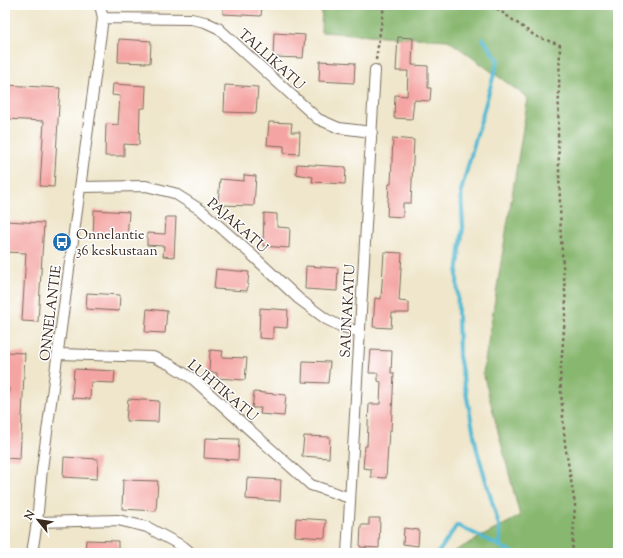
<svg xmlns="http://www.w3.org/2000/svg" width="623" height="558" viewBox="0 0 623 558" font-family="'Sorts Mill Goudy',serif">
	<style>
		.forest { fill: #88b770; stroke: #627047 }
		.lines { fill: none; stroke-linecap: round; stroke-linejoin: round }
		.stream { stroke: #55bad3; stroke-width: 4 }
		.building { fill: #f4a5a3 }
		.street-casing { stroke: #7a6c5b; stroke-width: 12 }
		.path { stroke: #7a6c5b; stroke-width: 2.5; stroke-dasharray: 3 3; stroke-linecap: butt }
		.street { stroke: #fff; stroke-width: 10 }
		.labels { text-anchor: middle; stroke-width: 3; stroke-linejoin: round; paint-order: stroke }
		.street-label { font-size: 14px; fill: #3b2a1e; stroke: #fff }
		.poi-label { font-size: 14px; fill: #3b2a1e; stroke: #fff; text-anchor: start }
	</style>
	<rect width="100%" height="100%" fill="#fff"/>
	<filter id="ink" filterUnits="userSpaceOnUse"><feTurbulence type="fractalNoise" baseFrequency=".025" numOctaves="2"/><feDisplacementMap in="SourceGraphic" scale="8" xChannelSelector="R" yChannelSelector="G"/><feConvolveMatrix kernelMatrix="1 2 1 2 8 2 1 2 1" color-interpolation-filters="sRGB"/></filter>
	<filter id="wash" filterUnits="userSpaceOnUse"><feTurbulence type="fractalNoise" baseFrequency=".012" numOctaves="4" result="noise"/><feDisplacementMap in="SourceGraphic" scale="16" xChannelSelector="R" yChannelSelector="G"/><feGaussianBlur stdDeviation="0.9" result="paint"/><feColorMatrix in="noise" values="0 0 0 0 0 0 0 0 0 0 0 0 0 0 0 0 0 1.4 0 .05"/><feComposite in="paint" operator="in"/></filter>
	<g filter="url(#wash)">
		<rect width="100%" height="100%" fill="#efe6cb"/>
		<path class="forest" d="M 322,5 L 618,5 L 618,553 L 451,553 L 520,516 L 483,373 L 528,98 L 448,40 L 321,32 Z"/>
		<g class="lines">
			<path class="stream" d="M 483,39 L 498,60 L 461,191 L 463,227 L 457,274 L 459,356 L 477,450 L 500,529 L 500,546
				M 438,553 L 457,525 L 514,553"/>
		</g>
		<g id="blocks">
			<path class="building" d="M 223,5 L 262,5 L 261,16 L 223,14 Z
				M 274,33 L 305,35 L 303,58 L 273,57 Z
				M 398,37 L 413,38 L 412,65 L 428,66 L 428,88 L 431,88 L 430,101 L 414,100 L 412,119 L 394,118 L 395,95 L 407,96 L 408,71 L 396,71 Z
				M 119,39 L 151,41 L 150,63 L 118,62 Z
				M 320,61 L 355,63 L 354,83 L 319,81 Z
				M 113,84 L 146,86 L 145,108 L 140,108 L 139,145 L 124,144 L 124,156 L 105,156 L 106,124 L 118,125 L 120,96 L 112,95 Z
				M 5,85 L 60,88 L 54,187 L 40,186 L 44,121 L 5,119 Z
				M 225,85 L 258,87 L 256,113 L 224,112 Z
				M 269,122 L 292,123 L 291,132 L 300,132 L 299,154 L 284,153 L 284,146 L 267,145 Z
				M 393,138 L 414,140 L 411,203 L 403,203 L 403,217 L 387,216 L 389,184 L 391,184 Z
				M 297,164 L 346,167 L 345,184 L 312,182 L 313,177 L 296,174 Z
				M 244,175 L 256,176 L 254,206 L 218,205 L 220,179 L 244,181 Z
				M 94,210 L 129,212 L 127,239 L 93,237 Z
				M 264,213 L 277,214 L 277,227 L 290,228 L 289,248 L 263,246 Z
				M 166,217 L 176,217 L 174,257 L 163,256 L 164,246 L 147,245 L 147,233 L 165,234 Z
				M 5,221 L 44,223 L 38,322 L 22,321 L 26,253 L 5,252 Z
				M 384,252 L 402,253 L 399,301 L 409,302 L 409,313 L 392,313 L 391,328 L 373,327 L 375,298 L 381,299 Z
				M 306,266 L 338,268 L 337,291 L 305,289 Z
				M 216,269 L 249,272 L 247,291 L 214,289 Z
				M 87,293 L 120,295 L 119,311 L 86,309 Z
				M 260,308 L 288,310 L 287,328 L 273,327 L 273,339 L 259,338 Z
				M 147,309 L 167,311 L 165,333 L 145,332 Z
				M 210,350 L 223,351 L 222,357 L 247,358 L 245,380 L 217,378 L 217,373 L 209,372 Z
				M 371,350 L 392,351 L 391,373 L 394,373 L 391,431 L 389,430 L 386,478 L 371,477 L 371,469 L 363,468 L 365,446 L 367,446 L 369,404 L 380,404 L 381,382 L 378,381 L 378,373 L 369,373 Z
				M 5,352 L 25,353 L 20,459 L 5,458 L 9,388 L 5,387 Z
				M 303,361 L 330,362 L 328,383 L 302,382 Z
				M 74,369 L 115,371 L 114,383 L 91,382 L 90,399 L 72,398 Z
				M 254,392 L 286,395 L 284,416 L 260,414 L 261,408 L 252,408 Z
				M 128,399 L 159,401 L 158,422 L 126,421 Z
				M 304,436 L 330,437 L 329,458 L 302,456 Z
				M 205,438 L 239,439 L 238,460 L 204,458 Z
				M 64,457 L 98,459 L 97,479 L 63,477 Z
				M 247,478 L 281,480 L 280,501 L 246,499 Z
				M 123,480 L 158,481 L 156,511 L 122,509 Z
				M 296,518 L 326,520 L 325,538 L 295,536 Z
				M 369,518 L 380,518 L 379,548 L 360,547 L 361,525 L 369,525 Z
				M 404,528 L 419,530 L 418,546 L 403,544 Z
				M 86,540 L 118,541 L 118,553 L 85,553 Z"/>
		</g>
	</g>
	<g filter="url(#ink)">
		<use href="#blocks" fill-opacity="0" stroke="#7a6c5b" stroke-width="1"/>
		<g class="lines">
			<g class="street-casing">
				<path id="street" d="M 103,18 L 191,19 L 205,22 L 218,28 L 318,119 L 339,128 L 372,132
					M 80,187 L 146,186 L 174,193 L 201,210 L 252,255 L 299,299 L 326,319 L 340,326 L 360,332
					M 59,354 L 153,357 L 171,365 L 193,379 L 311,485 L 350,498
					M 37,522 L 118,520 L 147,527 L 184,547 L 191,553
					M 32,553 L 37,522 L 42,469 L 103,18 L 100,5
					M 347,553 L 375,70"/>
			</g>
			<path class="path" d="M 492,5 L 535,36 L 560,45 L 558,133 L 561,239 L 566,305 L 560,378 L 565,444 L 575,505 L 572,553
				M 376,60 L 384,5"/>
			<use href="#street" class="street"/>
		</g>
	</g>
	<defs>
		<g id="bus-disc" transform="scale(1)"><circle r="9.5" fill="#1f6fb2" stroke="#fff"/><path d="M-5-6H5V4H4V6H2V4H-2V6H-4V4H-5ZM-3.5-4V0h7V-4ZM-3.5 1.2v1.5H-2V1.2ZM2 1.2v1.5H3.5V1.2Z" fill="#fff"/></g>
	</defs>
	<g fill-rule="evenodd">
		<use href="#bus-disc" x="62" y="242"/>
	</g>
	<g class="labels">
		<g class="street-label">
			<text transform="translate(272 59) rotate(42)" y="5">TALLIKATU</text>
			<text transform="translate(238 225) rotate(41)" y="5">PAJAKATU</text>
			<text transform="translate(347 311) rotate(-87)" y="5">SAUNAKATU</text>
			<text transform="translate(50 313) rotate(-83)" y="5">ONNELANTIE</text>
			<text transform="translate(223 390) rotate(40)" y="5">LUHTIKATU</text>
		</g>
		<g class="poi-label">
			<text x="76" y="239">Onnelantie<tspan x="76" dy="16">36 keskustaan</tspan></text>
		</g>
	</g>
	<rect width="623" height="558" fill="none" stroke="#fff" stroke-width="20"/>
	<g transform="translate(38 520) rotate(300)" stroke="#ffffff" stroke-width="3" paint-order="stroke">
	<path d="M0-3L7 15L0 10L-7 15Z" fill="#3b2a1e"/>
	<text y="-6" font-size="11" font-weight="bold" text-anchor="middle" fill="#3b2a1e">N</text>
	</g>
</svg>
